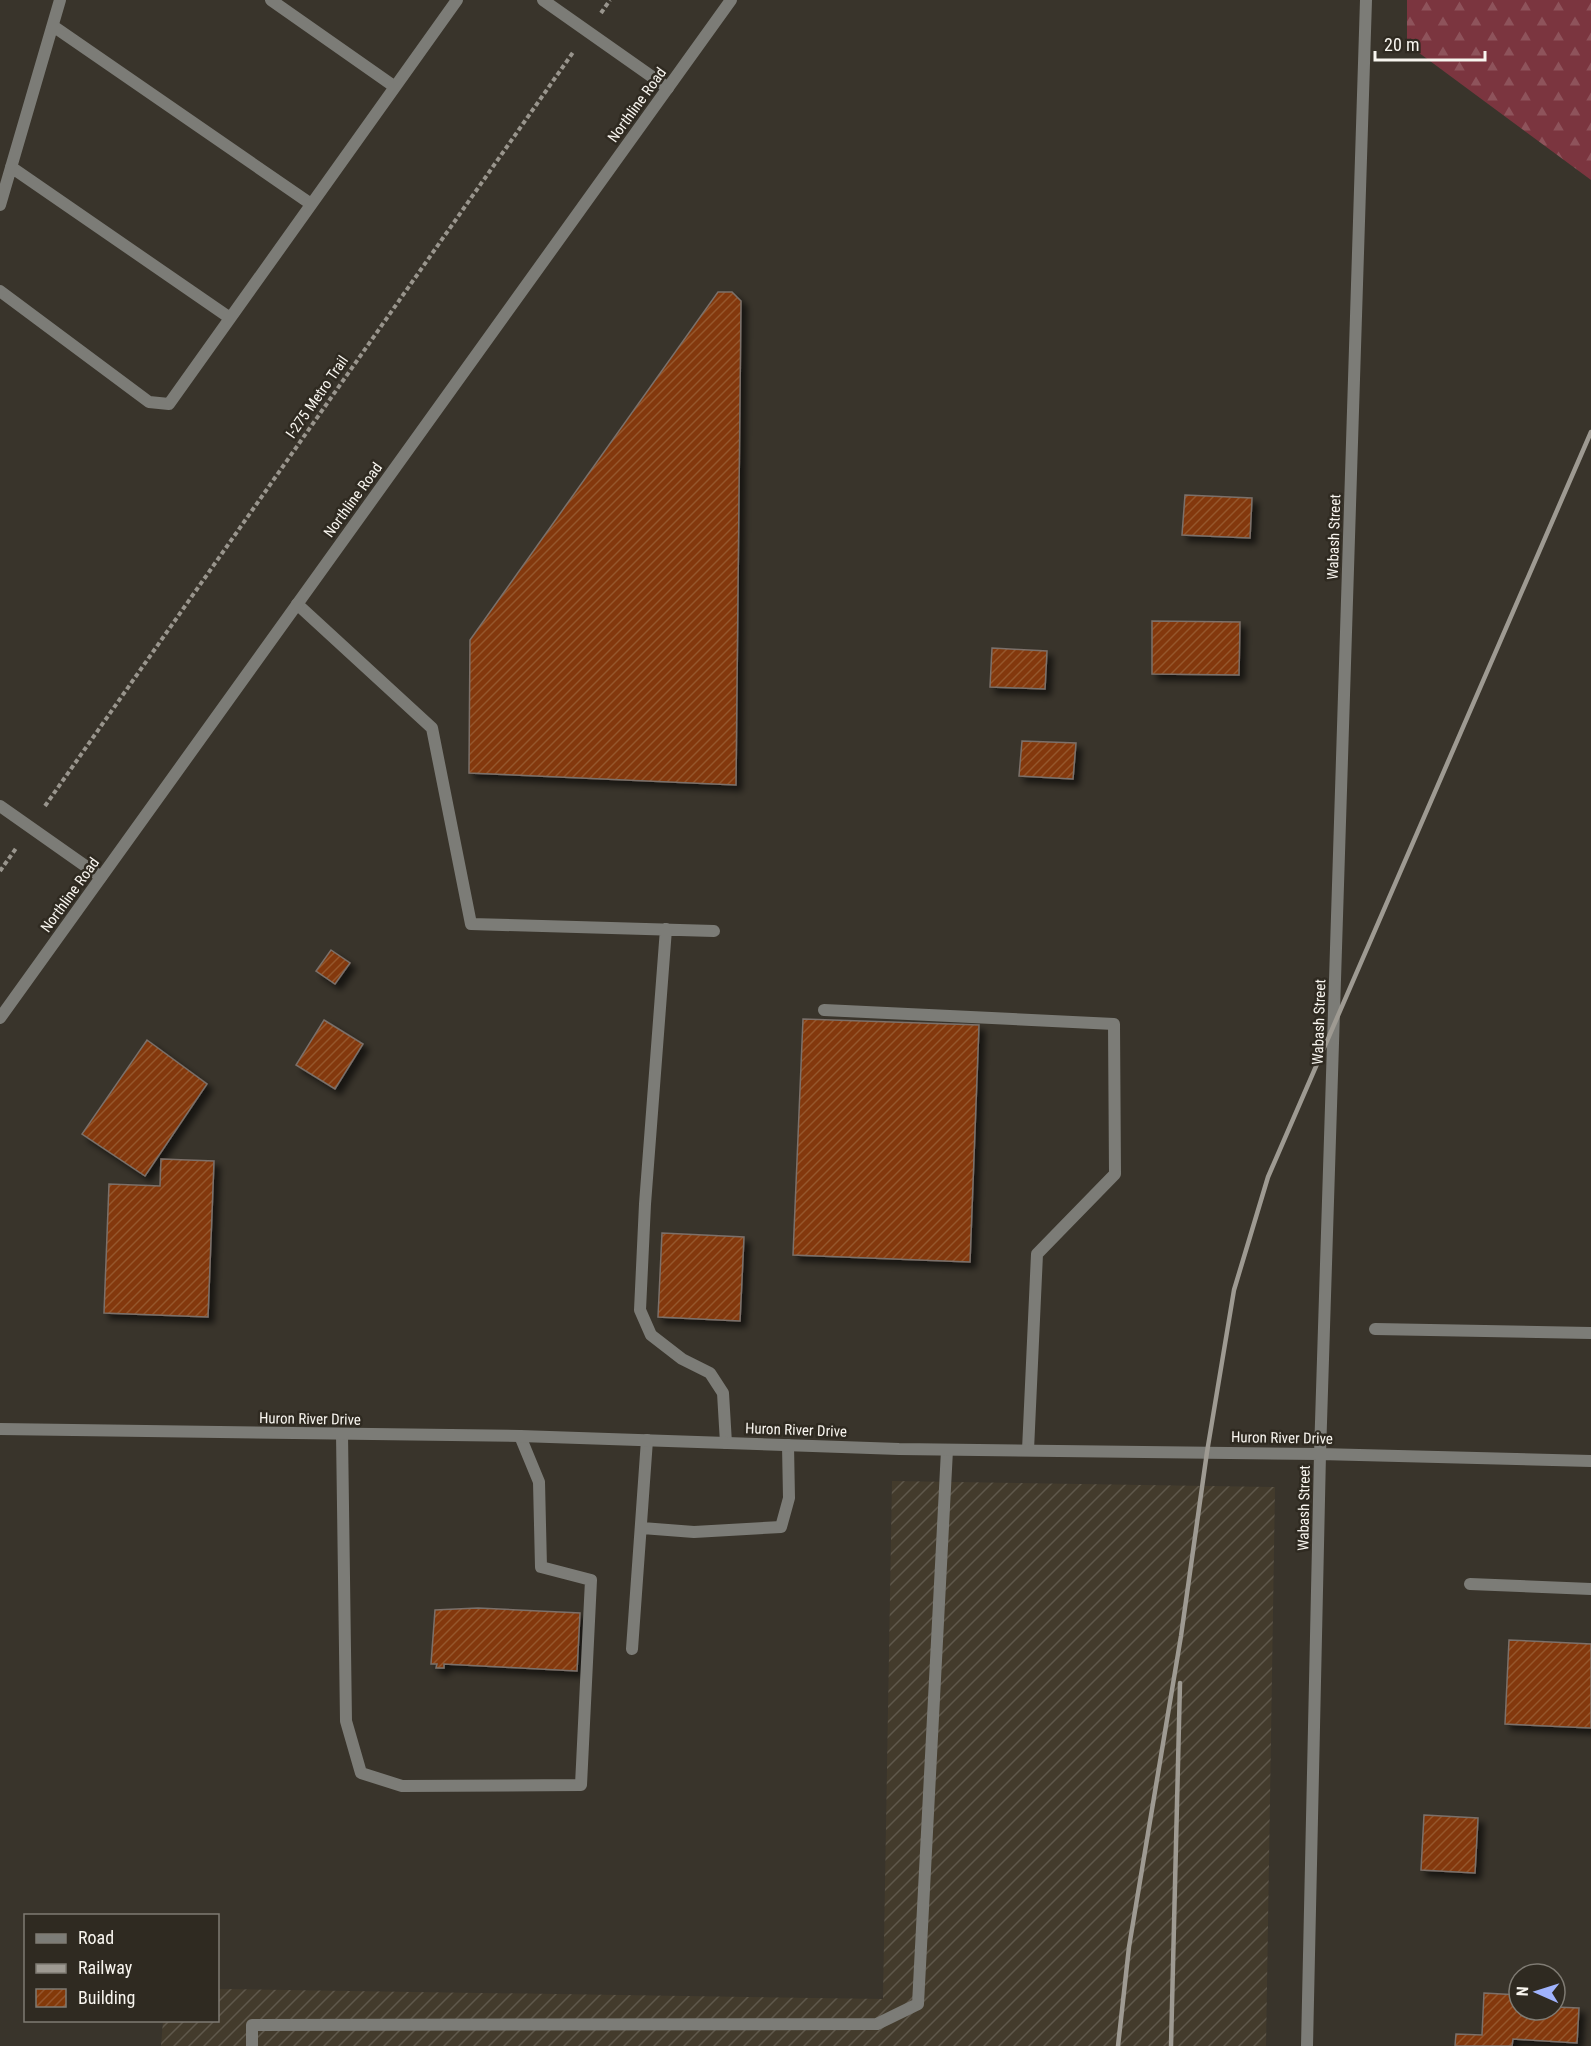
<svg xmlns="http://www.w3.org/2000/svg" width="1591" height="2046" viewBox="0 0 1591 2046" font-family="'Roboto Condensed',sans-serif">
	<style>
		.industrial { fill: url(#industrial-furrows) }
		.forest { fill: url(#forest-firs) }
		.building { fill: url(#building-hatch); stroke: #7b706a; stroke-width: 1.5; filter: url(#shadow) }
		.lines { fill: none; stroke-linecap: round; stroke-linejoin: round }
		.path { stroke: #99958d; stroke-width: 4; stroke-dasharray: 4.5 3; stroke-linecap: butt }
		.service { stroke: #7c7c77; stroke-width: 12 }
		.minor { stroke: #7c7c77; stroke-width: 12 }
		.tertiary { stroke: #7c7c77; stroke-width: 12 }
		.rail { stroke: #9e9a92; stroke-width: 4.5 }
		.labels { text-anchor: middle; stroke-width: 5; stroke-linejoin: round; paint-order: stroke }
		.street-label { font-size: 15px; fill: #f8f5ef; stroke: #2f2a21 }
	</style>
	<defs>
		<pattern id="industrial-furrows" width="10" height="10" patternUnits="userSpaceOnUse" patternTransform="scale(1.5)"><rect width="10" height="10" fill="#433b2c"/><path d="M-1 1l2-2M0 10L10 0M9 11l2-2" fill="none" stroke="#5f584b"/></pattern>
		<pattern id="forest-firs" width="22" height="20" patternUnits="userSpaceOnUse" patternTransform="scale(1.5)"><rect width="22" height="20" fill="#7b353f"/><path d="M5 1l3.5 6h-7zM16 11l3.5 6h-7z" fill="#8e535b"/></pattern>
		<pattern id="building-hatch" width="6" height="6" patternUnits="userSpaceOnUse" patternTransform="scale(1.5)"><rect width="6" height="6" fill="#833909"/><path d="M-1 1l2-2M0 6l6-6M5 7l2-2" fill="none" stroke="#95562d"/></pattern>
		<filter id="shadow"><feDropShadow dx="5.5" dy="5.5" stdDeviation="3" flood-color="#0009"/></filter>
	</defs>
	<rect width="100%" height="100%" fill="#39342b"/>
	<path class="industrial" d="M 892,1481 L 1275,1487 L 1266,2046 L 161,2046 L 163,2021 L 218,2020 L 218,1989 L 883,1999 Z"/>
	<path class="forest" d="M 1407,0 L 1591,0 L 1591,180 L 1407,44 Z"/>
	<path class="building" d="M 718,292 L 732,292 L 741,301 L 736,785 L 469,773 L 470,640 Z
		M 1185,495 L 1252,498 L 1250,538 L 1182,535 Z
		M 1152,621 L 1240,622 L 1239,675 L 1152,674 Z
		M 992,648 L 1047,651 L 1045,689 L 990,687 Z
		M 1022,741 L 1076,743 L 1073,779 L 1019,776 Z
		M 331,950 L 350,963 L 335,984 L 316,971 Z
		M 803,1019 L 979,1025 L 970,1262 L 793,1255 Z
		M 324,1020 L 363,1044 L 335,1089 L 296,1065 Z
		M 147,1040 L 207,1084 L 145,1176 L 82,1134 Z
		M 161,1159 L 214,1161 L 208,1317 L 104,1313 L 109,1184 L 160,1186 Z
		M 662,1233 L 744,1237 L 740,1321 L 658,1317 Z
		M 478,1608 L 580,1613 L 577,1671 L 444,1664 L 444,1668 L 436,1668 L 437,1664 L 431,1664 L 435,1610 Z
		M 1509,1640 L 1591,1644 L 1591,1728 L 1505,1724 Z
		M 1424,1815 L 1478,1818 L 1475,1873 L 1421,1870 Z
		M 1484,1993 L 1519,1995 L 1519,2010 L 1555,2010 L 1555,2007 L 1579,2008 L 1577,2043 L 1513,2039 L 1512,2046 L 1455,2046 L 1456,2034 L 1482,2035 Z"/>
	<g class="lines">
		<path class="path" d="M 601,13 L 610,0
			M 45,806 L 574,51
			M 0,871 L 17,847"/>
		<path class="service" d="M 271,0 L 395,87
			M 543,0 L 668,88
			M 53,26 L 311,204
			M 11,167 L 230,318
			M 0,205 L 60,0
			M 0,291 L 149,402 L 169,404 L 457,0
			M 297,604 L 432,728 L 471,924 L 714,931
			M 0,806 L 101,877
			M 666,929 L 645,1204 L 640,1310 L 651,1335 L 682,1359 L 710,1373 L 723,1393 L 726,1443
			M 824,1010 L 1114,1024 L 1115,1174 L 1037,1254 L 1028,1450
			M 1375,1329 L 1591,1333
			M 342,1434 L 346,1721 L 361,1773 L 402,1786 L 581,1785 L 591,1580 L 541,1567 L 539,1482 L 520,1436
			M 642,1528 L 694,1532 L 781,1527 L 789,1498 L 788,1445
			M 1470,1584 L 1591,1589
			M 632,1649 L 647,1440
			M 252,2046 L 252,2025 L 877,2024 L 918,2004 L 947,1450"/>
		<path class="minor" d="M 1320,1454 L 1366,0"/>
		<path class="tertiary" d="M 0,1018 L 731,0
			M 0,1429 L 520,1436 L 899,1449 L 1320,1454 L 1591,1461
			M 1307,2046 L 1320,1454"/>
		<path class="rail" d="M 1118,2046 L 1129,1947 L 1181,1636 L 1207,1452 L 1234,1290 L 1268,1177 L 1591,432
			M 1171,2046 L 1180,1683"/>
	</g>
	<g class="labels">
		<g class="street-label">
			<text transform="translate(637 105) rotate(-54)" y="5">Northline Road</text>
			<text transform="translate(317 397) rotate(-55)" y="5">I-275 Metro Trail</text>
			<text transform="translate(353 500) rotate(-54)" y="5">Northline Road</text>
			<text transform="translate(1334 537) rotate(-88)" y="5">Wabash Street</text>
			<text transform="translate(70 895) rotate(-54)" y="5">Northline Road</text>
			<text transform="translate(1319 1022) rotate(-88)" y="5">Wabash Street</text>
			<text transform="translate(310 1419) rotate(1)" y="5">Huron River Drive</text>
			<text transform="translate(796 1430) rotate(2)" y="5">Huron River Drive</text>
			<text transform="translate(1282 1438) rotate(1)" y="5">Huron River Drive</text>
			<text transform="translate(1304 1508) rotate(-89)" y="5">Wabash Street</text>
		</g>
	</g>
	<rect x="24" y="1914" width="195" height="108" fill="#2f2a21" stroke="#7f7b73" stroke-width="1.5"/>
	<rect x="36" y="1934" width="30" height="9" fill="#7c7c77" stroke="#7f7b73" stroke-width="1.5"/>
	<text x="78" y="1944" font-size="18" fill="#f8f5ef">Road</text>
	<rect x="36" y="1964" width="30" height="9" fill="#9e9a92" stroke="#7f7b73" stroke-width="1.5"/>
	<text x="78" y="1974" font-size="18" fill="#f8f5ef">Railway</text>
	<rect x="36" y="1989" width="30" height="18" fill="url(#building-hatch)" stroke="#7f7b73" stroke-width="1.5"/>
	<text x="78" y="2004" font-size="18" fill="#f8f5ef">Building</text>
	<g transform="translate(1537 1992) rotate(273)"><circle r="28" fill="#2f2a21" stroke="#7f7b73" stroke-width="1.5"/>
	<path d="M0-4.5L10 22L0 15L-10 22Z" fill="#a0b3fd"/>
	<text y="-9" font-size="16" font-weight="bold" text-anchor="middle" fill="#f8f5ef">N</text>
	</g>
	<path d="M1375 51v9h110v-9" fill="none" stroke="#f8f5ef" stroke-width="3"/>
	<text x="1384" y="51" font-size="18" fill="#f8f5ef" stroke="#2f2a21" stroke-width="4.5" paint-order="stroke">20 m</text>
</svg>
